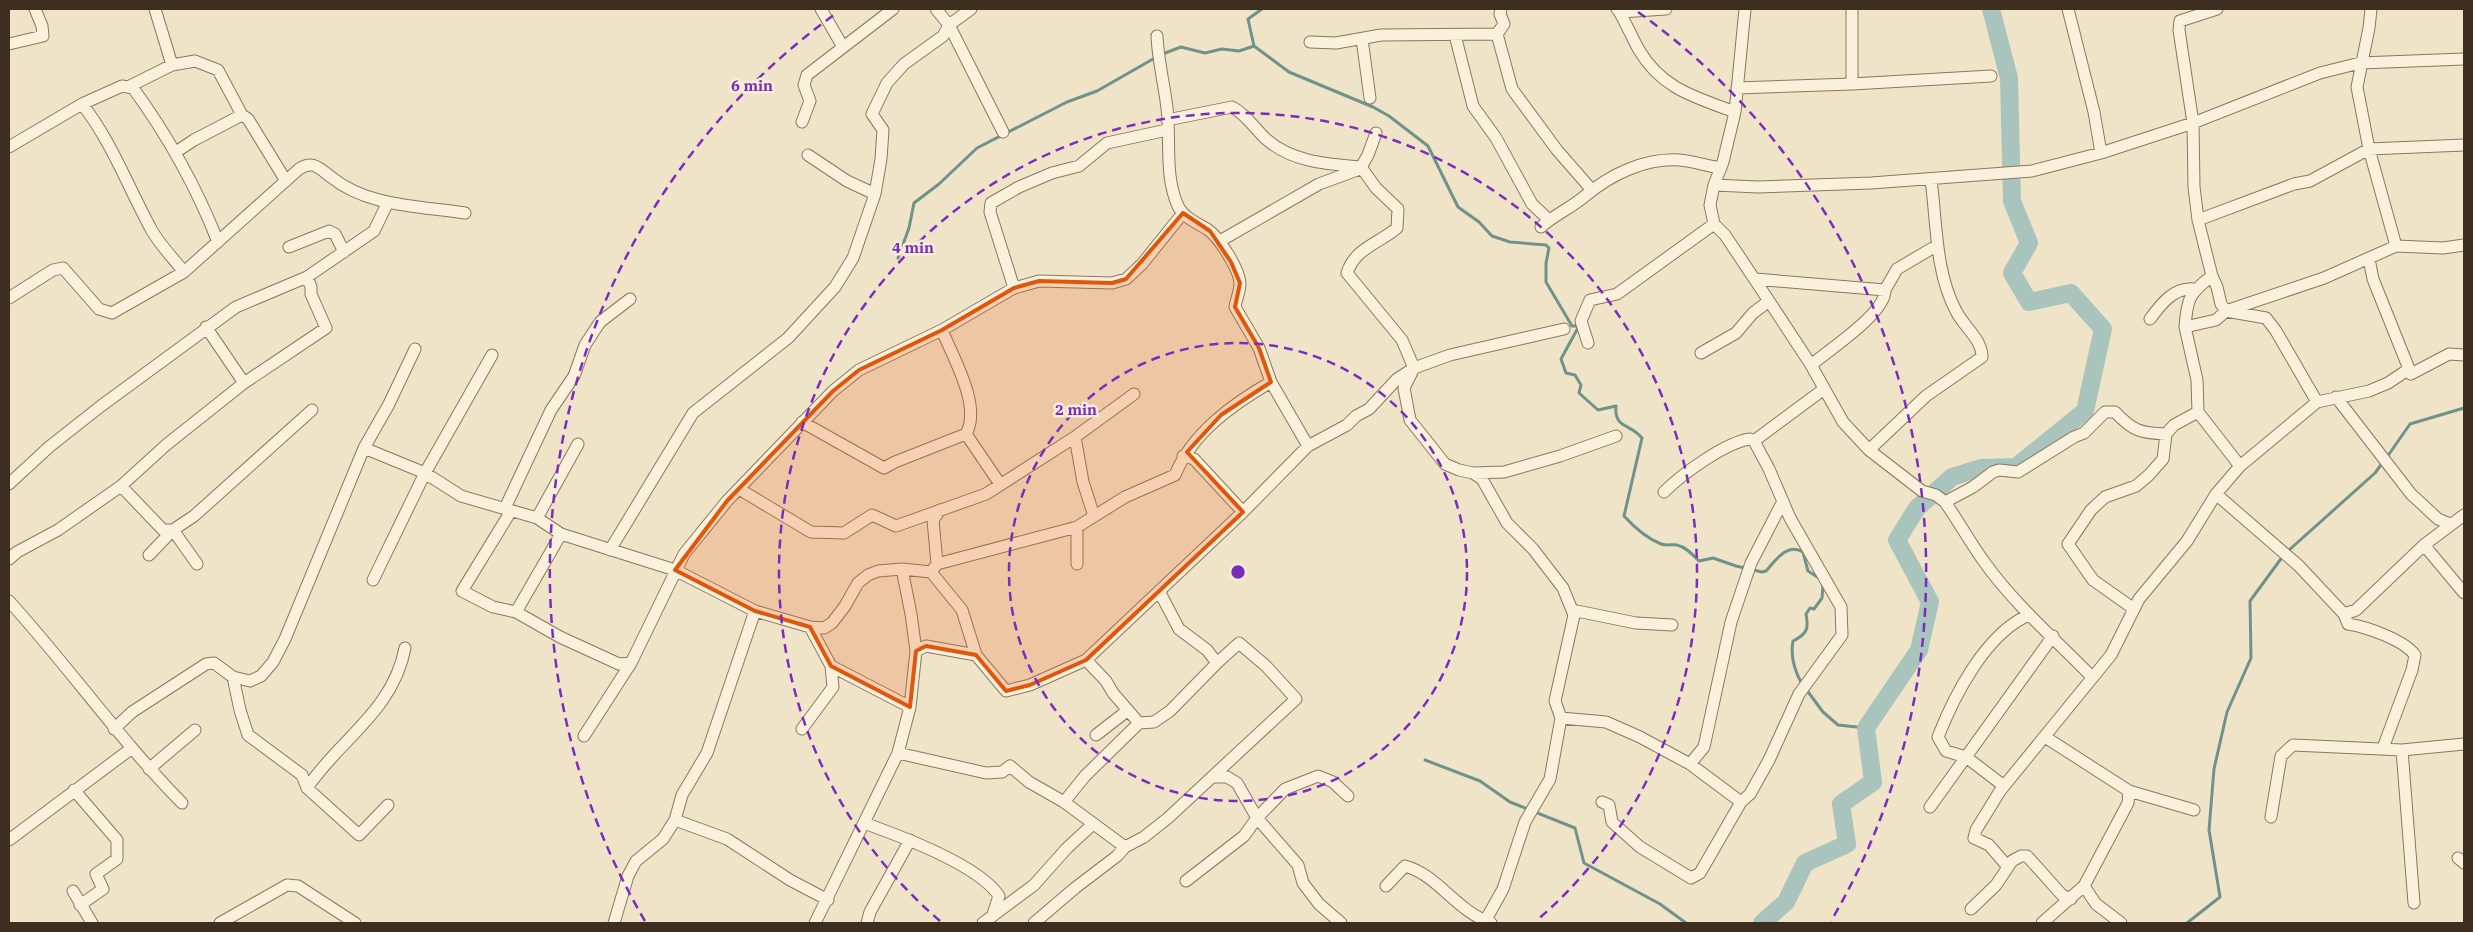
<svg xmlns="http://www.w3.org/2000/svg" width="2473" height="932" viewBox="0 0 2473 932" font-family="'IBM Plex Serif',serif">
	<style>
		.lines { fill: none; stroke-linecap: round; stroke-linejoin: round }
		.stream { stroke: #6f938a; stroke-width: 3 }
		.river { stroke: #a9c4bc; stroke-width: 18 }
		.minor-casing { stroke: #8d765c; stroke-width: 13 }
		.minor { stroke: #faf1dc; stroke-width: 11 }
		.marked { fill: #df570d; fill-opacity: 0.2; stroke: #df570d; stroke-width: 4; stroke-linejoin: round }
		.ring { fill: none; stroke: #7b2cbf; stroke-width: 2.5; stroke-dasharray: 9 6 }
		.centre { fill: #7b2cbf; stroke: #f7eed8; stroke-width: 2.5 }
		.ring-label { font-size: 15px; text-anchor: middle; font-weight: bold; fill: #7b2cbf; stroke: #f7eed8; stroke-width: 5; stroke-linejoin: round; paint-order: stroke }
	</style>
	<rect width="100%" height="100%" fill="#f0e4c8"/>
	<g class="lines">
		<path class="stream" d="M 1262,9 L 1248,19 L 1254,46 L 1289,72 L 1373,107 L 1389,116 L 1428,146 L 1458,207 L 1479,222 L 1492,236 L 1510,242 L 1546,245 L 1549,248 L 1546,263 L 1546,282 L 1572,326 L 1579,326 L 1561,359 L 1566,373 L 1575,375 L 1581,385 L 1579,393 L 1598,410 L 1616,406 C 1614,429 1630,423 1642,438 L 1624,516 C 1634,527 1646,538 1661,544 C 1666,546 1672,544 1677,545 C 1686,547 1693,555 1699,561 L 1713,558 L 1736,566 L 1762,572 L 1766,571 C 1775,561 1787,542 1803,552 L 1808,571 L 1819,578
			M 898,258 L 909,228 L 914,203 L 939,184 L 977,148 L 1067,102 L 1097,91 L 1160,55 L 1181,47 L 1205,53 L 1222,49 L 1239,51 L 1254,46
			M 2387,457 L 2410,424 L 2464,408
			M 2288,551 L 2375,473 L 2383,462
			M 1802,684 C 1794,670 1790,657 1793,641 C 1807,634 1809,629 1806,614 L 1810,608 L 1814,609 L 1822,598 L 1823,586
			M 1806,689 L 1823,712 L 1838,725 L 1866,728
			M 1425,760 L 1480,781 L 1510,802 L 1575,828 L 1584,863 L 1660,904 L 1686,923
			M 2187,923 L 2220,897 L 2209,830 L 2214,769 L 2227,712 L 2251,658 L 2250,601 L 2283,556"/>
		<path class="river" d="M 1762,923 L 1786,902 L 1805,863 L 1847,844 L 1841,804 L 1873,782 L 1866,728 L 1919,650 L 1930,602 L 1897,540 L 1917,508 L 1952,477 L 1981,468 L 2016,467 L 2085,411 L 2103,329 L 2071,293 L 2029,302 L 2012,273 L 2029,243 L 2012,201 L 2009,78 L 1991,9"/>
		<g class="minor-casing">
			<path id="minor" d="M 155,9 L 172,65
				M 821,9 L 843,47
				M 936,9 L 949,25 L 1003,132
				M 1617,9 C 1621,12 1634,42 1639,50 C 1662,89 1695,97 1735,112 L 1723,162 L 1714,185 L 1758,187 L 1871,183 L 2032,171 L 2101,153 L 2193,123 L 2320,73 L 2360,63 L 2464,59
				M 2068,9 L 2094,112 L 2101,153
				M 2217,9 L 2180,21 L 2179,30 L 2193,123 L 2194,187 L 2198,220 L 2212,276 L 2217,287 L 2221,304 L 2226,311 L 2266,318 L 2276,331 L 2317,402
				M 2371,9 L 2369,28 L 2357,87 L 2369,149 L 2396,246
				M 1620,12 L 1666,9
				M 1497,34 L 1512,89 L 1557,150 L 1591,189
				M 1455,35 L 1473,106 L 1496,138 L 1532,204 L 1549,220
				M 1157,36 C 1158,60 1164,83 1167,108 C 1171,140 1164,175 1178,206 C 1183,217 1197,223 1207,229 C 1219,237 1240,270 1240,284 C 1240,291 1236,300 1235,307 L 1259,348 L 1271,382 L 1308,446
				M 1362,39 L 1370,98
				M 1310,42 L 1336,43 L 1381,35 L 1497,34 L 1504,24 L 1500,14 L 1501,9
				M 9,44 L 43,36 L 42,26 L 35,9
				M 1852,84 L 1852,9
				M 128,87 L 172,65 L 195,61 L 218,70 L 242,115 L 248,119 L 286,181
				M 1737,88 L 1852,84 L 1991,76
				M 82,104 C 112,142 128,187 151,229 C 159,244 173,258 184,272
				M 1735,112 L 1745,9
				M 1167,120 L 1232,107 C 1246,114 1254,128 1266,139 C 1292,162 1326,164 1361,167 L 1376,188 L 1398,209 L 1397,228 C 1378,244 1355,248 1347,273 L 1402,340 L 1414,368 L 1404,388 L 1410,420 L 1445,464 L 1459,470 L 1473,473 L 1482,479 L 1507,523 L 1533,549 L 1563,588 L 1574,615 L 1555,701 L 1561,718 L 1550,779 L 1525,822 L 1503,889 L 1484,923
				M 802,122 L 810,101 L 804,85 L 807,75 L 893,9
				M 9,147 L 82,104 L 122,86 L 133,88 C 168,136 196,186 218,242
				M 176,152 L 194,140 L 242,115
				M 808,155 L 847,181 L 875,194
				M 1714,185 L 1710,205 L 1714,224 L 1725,235 L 1769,301 L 1811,365 L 1843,422 L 1869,450 L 1922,491 L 1936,495 L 1945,502 C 1959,522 1971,544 1985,563 C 2016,606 2056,640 2092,677
				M 2198,220 L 2294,184 L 2310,181 L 2369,149 L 2464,145
				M 1541,227 C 1554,215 1571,208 1585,196 C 1610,175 1644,158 1679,160 C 1693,161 1707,166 1721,168
				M 1220,241 L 1319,184 L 1360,169 L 1368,155 L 1376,133
				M 289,247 L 329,231 L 335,234 L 344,252
				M 2369,259 L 2373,279 L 2411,374
				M 1755,279 L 1885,290 L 1897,269 L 1936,246
				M 1014,288 L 990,212 L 991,203 L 1019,187 L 1052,173 L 1079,166 L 1107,143 L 1167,130
				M 9,298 L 53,270 L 63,268 L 99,309 L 112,313 L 184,272 L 299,169 C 313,160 319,168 331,177 C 368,207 420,206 465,213
				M 2150,319 C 2161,304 2174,287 2194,289
				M 206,327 L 244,383
				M 2185,327 C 2187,299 2189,293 2212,276
				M 942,330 C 953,358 982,406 966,434 L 1000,484
				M 1588,343 L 1581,321 L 1590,300 L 1617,294 L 1714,224
				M 1701,353 L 1736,333 L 1753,313 L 1769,301
				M 1811,365 C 1829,350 1886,313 1885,290
				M 2336,397 L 2411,494 L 2438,519 L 2450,524
				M 802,422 L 884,468 L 895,462 L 966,434
				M 1075,437 L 1083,482 L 1094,516
				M 364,448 L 425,473 L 461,496 L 537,518 L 561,534 L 675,570 L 755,611 L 810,627 L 824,628 L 832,623 L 845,606 L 858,583 L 868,575 L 878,571 L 902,569 L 931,572 L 937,564 L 1077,527 L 1125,497 L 1175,475 C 1192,433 1233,404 1271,382
				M 1869,450 L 1926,396 L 1982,357 C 1982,339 1964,327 1956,311 C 1935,271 1937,224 1931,180
				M 1183,456 L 1194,459 L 1243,512
				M 2240,466 L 2198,412 L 2197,380 L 2185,327 L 2216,320 L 2226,311 L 2324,278 L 2396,246 L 2443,248 L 2464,245
				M 1473,473 L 1504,472 L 1560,456 L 1616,436
				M 9,484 L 49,447 L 101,406 L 236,307 L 307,277 L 374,231 L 388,202
				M 121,486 L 163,530 L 173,530
				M 739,489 L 811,532 L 844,533 L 872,515 L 896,526 L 986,494 L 1075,437 L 1134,394
				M 1664,492 C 1682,474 1726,442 1750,439 L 1754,441 L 1824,389
				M 2216,494 L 2299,566 L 2344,614 L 2356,610 L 2424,545 L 2464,515
				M 1945,502 L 1973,487 L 1993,472 L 1999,470 L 2018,472 L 2074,437 L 2084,433 L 2105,412 L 2115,412 C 2133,431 2140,433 2166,434
				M 505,508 L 551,410 L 574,376 L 585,345 L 600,322 L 630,299
				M 511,511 L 462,591 L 493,607 L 516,612 L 560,637 L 619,664 L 631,663
				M 537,518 L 578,444
				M 173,530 L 197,564
				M 2424,545 L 2464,593
				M 610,550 L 693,413 L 788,338 L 835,287 L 853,258 L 875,194 L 881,159 L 883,130 L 872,114 L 887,83 L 904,64 L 943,36 L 949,25 L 971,9
				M 149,555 L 173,530 L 194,516 L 312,410
				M 9,559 L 17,552 L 58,530 L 121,486 L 166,445 L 244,383 L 326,328 L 311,294 L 311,287 L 307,277
				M 937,564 L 933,520 L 940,510
				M 1077,564 L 1077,527
				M 902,569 L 911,614 L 916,651
				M 931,572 L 962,610 L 976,655 L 1006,691 L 1030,685 L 1086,660 L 1243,512 L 1308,446 L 1347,425 L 1356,416 L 1369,409 L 1397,379 L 1414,368 L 1450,355 L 1564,329
				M 373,580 L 425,473 L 492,355
				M 1159,591 L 1179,629 L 1207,650 L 1217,663 L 1239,643 L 1266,666 L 1296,699 L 1212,777
				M 9,601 C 69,667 120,740 182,803
				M 2134,609 L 2093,580 L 2068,544 L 2091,510 L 2105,497 L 2136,486 L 2149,475 L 2163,459 L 2166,434 L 2174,425 L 2198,412
				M 1572,610 L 1636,623 L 1672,625
				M 516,612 L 561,534
				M 2344,614 L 2348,624 C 2367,627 2404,640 2415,655 L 2412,670 L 2383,748
				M 810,627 L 831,666 L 910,707
				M 1086,660 L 1106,681 L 1113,693 L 1139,723
				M 233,677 L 240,710 L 248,735 L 302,775 L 307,788 L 359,835 L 388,805
				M 1561,718 L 1606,722 L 1640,737 L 1690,764 L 1741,802
				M 114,729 L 132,712 L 206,664 L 214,663 L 233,677 L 250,681 L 261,676 L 273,662 L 285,639 L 364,448 L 389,404 L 415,349
				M 802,729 L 833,687 L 831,666
				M 1096,735 L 1127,711
				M 584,736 L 631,663 L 684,554 L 727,501 L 833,391 L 859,370 L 942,330 L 1014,288 L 1039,281 L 1112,283 L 1126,279 L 1142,264 L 1183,213
				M 2045,737 L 2129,791 L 2194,810
				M 2402,750 L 2414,903
				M 898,753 L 986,773 L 1002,772 L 1010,766 L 1029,782 L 1064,802
				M 1690,764 L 1704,747 L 1731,622 L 1751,563 L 1783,501
				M 149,769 L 195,730
				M 2004,786 L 1966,757 L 1946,751 L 1938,737 C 1954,696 1986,633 2029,615
				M 307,788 C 340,739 393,711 405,648
				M 74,790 L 117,840 L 117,859 L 96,874 L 103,889 L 80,905
				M 1602,802 L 1609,805 L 1612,822 L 1640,847 L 1691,878 L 1700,873 L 1741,802 L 1750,794 L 1769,760 L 1799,694 L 1842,635 L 1841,607 L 1790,518 L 1769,469 L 1754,441
				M 1930,807 L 2053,636
				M 2271,817 L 2281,756 L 2293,745 L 2402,750 L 2464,744
				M 675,820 L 727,839 L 790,880 L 828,900
				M 864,823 C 900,836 979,865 999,896 L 993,914
				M 9,840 L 132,748
				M 1125,847 L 1064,802 L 1085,776 L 1139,723 L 1154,722 L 1170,711 L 1217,663
				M 2458,858 L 2464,863
				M 2008,867 L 1989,845 L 1974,838 L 1976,830 L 2000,791 L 2111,655 L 2139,599 L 2187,541 L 2216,494 L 2240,466 L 2317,402 L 2369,391 L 2388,383 L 2406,371 L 2411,374 L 2449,354 L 2464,355
				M 1186,881 L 1244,836 L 1257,818 L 1285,789 L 1318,776 L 1333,782 L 1348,796
				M 1386,886 L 1405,866 C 1438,875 1455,910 1491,923
				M 2084,886 L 2096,904 L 2121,923
				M 73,891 L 92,923
				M 1971,909 L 1996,885 L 2012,861 L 2021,856 L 2027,856 L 2062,895 L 2071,899
				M 220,923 L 287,885 L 298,886 L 355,923
				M 614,923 L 628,876 L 636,861 L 663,839 L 675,820 L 682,795 L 707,753 L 755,611
				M 815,923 L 898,753 L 910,707 L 916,651 L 926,646 L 976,655
				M 867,923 L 870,912 L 910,840
				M 983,923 L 1034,885 L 1067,848 L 1093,824
				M 1034,923 L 1075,888 L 1117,856 L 1125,847 L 1144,837 L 1168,818 L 1212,777 L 1227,777 L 1237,783 L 1257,818 L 1298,865 L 1303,883 L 1319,904 L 1341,923
				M 2042,923 L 2084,886 L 2128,803 L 2129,791"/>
		</g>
		<use href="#minor" class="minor"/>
	</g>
	<path class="marked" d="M 1183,213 L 1210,231 L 1231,262 L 1240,283 L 1235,307 L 1259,348 L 1271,382 L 1221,415 L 1187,452 L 1243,512 L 1086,660 L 1030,685 L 1006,691 L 976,655 L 926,646 L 916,651 L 910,707 L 831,666 L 810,627 L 755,611 L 675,570 L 727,501 L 833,391 L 859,370 L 942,330 L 1014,288 L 1039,281 L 1112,283 L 1126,279 Z"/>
	<g class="ring">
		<circle cx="1238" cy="572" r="229"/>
		<path d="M940 921A459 459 0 1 1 1536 921"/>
		<path d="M645 921A688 688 0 0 1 838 12M1638 12A688 688 0 0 1 1831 921"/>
	</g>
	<circle cx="1238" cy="572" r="8" class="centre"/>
	<g class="ring-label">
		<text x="752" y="91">6 min</text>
		<text x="913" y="253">4 min</text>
		<text x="1076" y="415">2 min</text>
	</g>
	<rect width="2473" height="932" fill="none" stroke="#3d2e20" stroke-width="20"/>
</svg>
